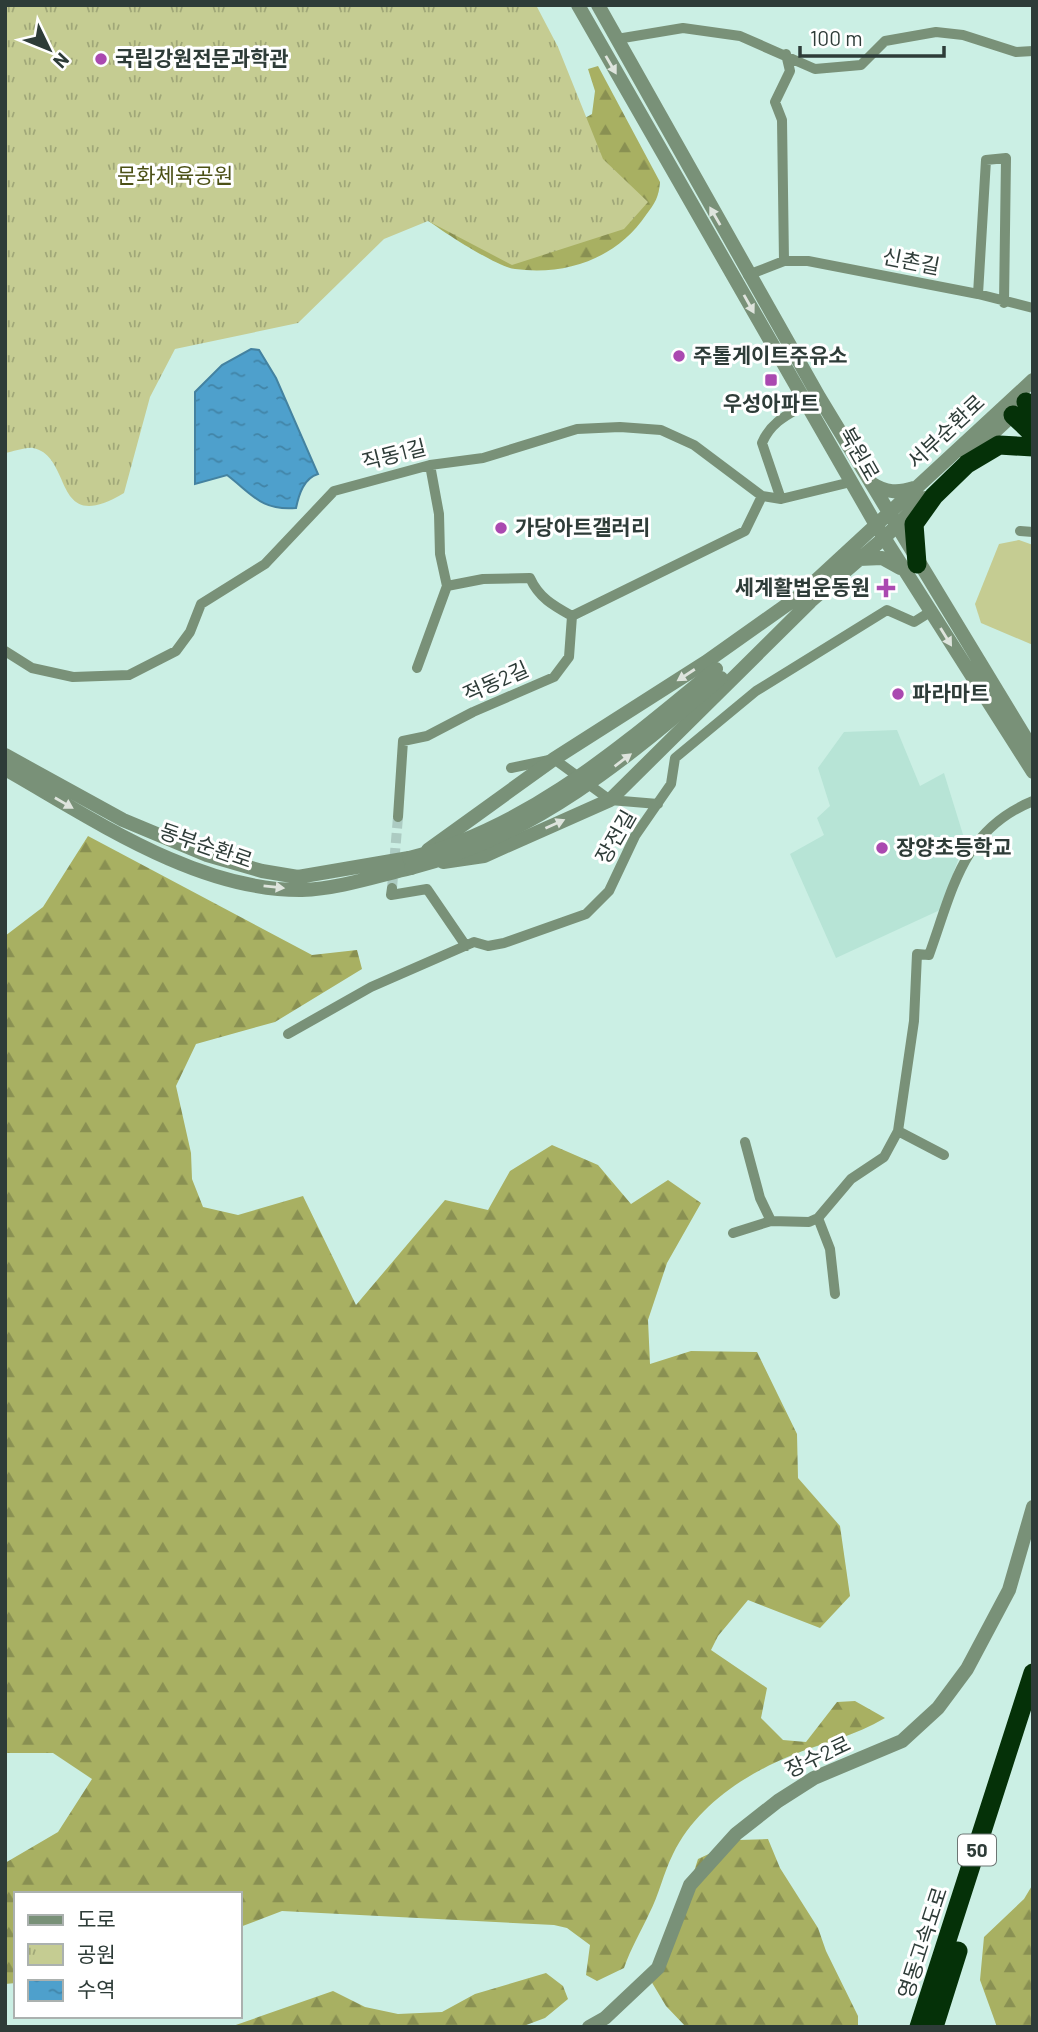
<svg xmlns="http://www.w3.org/2000/svg" width="1038" height="2032" viewBox="0 0 1038 2032" font-family="Barlow,'Noto Sans KR',sans-serif">
	<style>
		.built { fill: #b7e4d6 }
		.grass { fill: #c5cc92 }
		.forest { fill: url(#forest-firs) }
		.park { fill: url(#park-tufts) }
		.water { fill: url(#water-ripples); stroke: #4482a0; stroke-width: 2 }
		.lines { fill: none; stroke-linecap: round; stroke-linejoin: round }
		.minor-tunnel { stroke: #accbc2; stroke-width: 10; stroke-dasharray: 10 5; stroke-linecap: butt }
		.minor { stroke: #799178; stroke-width: 10 }
		.tertiary { stroke: #799178; stroke-width: 14 }
		.motorway { stroke: #053108; stroke-width: 19 }
		.tertiary-bridge { stroke: #799178; stroke-width: 14 }
		.oneway { fill: #dee4dd }
		.poi-dot { fill: #aa49b0; stroke: #fff; stroke-width: 2.5 }
		.labels { text-anchor: middle; stroke-width: 6; stroke-linejoin: round; paint-order: stroke }
		.shield { fill: #fff; stroke: #6d7674; stroke-width: 2 }
		.shield-label { font-size: 19px; font-weight: bold; fill: #2e3c38 }
		.poi-label { font-size: 21px; font-weight: bold; fill: #2e3c38; stroke: #fff; text-anchor: start }
		.park-label { font-size: 21px; fill: #4b5015; stroke: #fff }
		.street-label { font-size: 21px; fill: #2e3c38; stroke: #fff }
	</style>
	<defs>
		<pattern id="forest-firs" width="22" height="20" patternUnits="userSpaceOnUse" patternTransform="scale(1.75)"><rect width="22" height="20" fill="#a8b062"/><path d="M5 1l3.5 6h-7zM16 11l3.5 6h-7z" fill="#899052"/></pattern>
		<pattern id="park-tufts" width="24" height="20" patternUnits="userSpaceOnUse" patternTransform="scale(1.75)"><rect width="24" height="20" fill="#c5cc92"/><path d="M3 7l-1-3M5 7V3M7 7l1-3M15 17l-1-3M17 17v-4M19 17l1-3" fill="none" stroke="#a0a778"/></pattern>
		<pattern id="water-ripples" width="26" height="14" patternUnits="userSpaceOnUse" patternTransform="scale(1.75)"><rect width="26" height="14" fill="#4ea0cc"/><path d="M2 4q2-2 4 0t4 0M15 11q2-2 4 0t4 0" fill="none" stroke="#4184a7"/></pattern>
	</defs>
	<rect width="100%" height="100%" fill="#cbefe4"/>
	<path class="built" d="M 897,730 L 920,786 L 944,773 L 965,841 L 940,910 L 836,958 L 790,854 L 824,835 L 817,818 L 830,806 L 818,768 L 844,732 Z"/>
	<path class="grass" d="M 1019,540 L 1033,545 L 1033,645 L 981,623 L 975,604 L 999,544 Z"/>
	<path class="forest" d="M 598,66 L 660,182 C 659,197 655,203 646,215 C 617,258 567,276 515,269 C 496,267 435,227 418,213 L 592,114 L 595,91 L 588,69 Z
		M 88,836 L 312,955 L 357,950 L 362,969 L 275,1022 L 196,1044 L 176,1086 L 191,1153 L 192,1179 L 203,1207 L 238,1215 L 303,1196 L 356,1305 L 445,1200 L 488,1210 L 510,1171 L 552,1145 L 598,1165 L 631,1204 L 668,1180 L 701,1203 L 667,1263 L 648,1320 L 650,1364 L 691,1351 L 757,1352 L 797,1434 L 798,1478 L 840,1526 L 850,1596 L 820,1628 L 748,1600 L 718,1636 L 711,1650 L 767,1688 L 761,1718 L 783,1740 L 806,1742 L 837,1702 L 855,1701 L 885,1718 C 855,1736 822,1743 790,1756 C 742,1776 696,1807 673,1854 C 663,1874 659,1895 649,1914 C 640,1933 631,1948 624,1968 L 597,1981 L 586,1975 L 590,1945 L 567,1928 L 554,1925 L 282,1911 L 240,1927 L 240,1894 L 16,1894 L 16,1983 L 5,1984 L 5,1863 L 58,1832 L 92,1779 L 53,1753 L 5,1753 L 5,936 L 43,907 Z
		M 768,1839 L 780,1868 L 818,1928 L 826,1951 L 858,2016 L 858,2027 L 686,2027 L 666,2006 L 648,1976 L 684,1903 L 698,1859 L 739,1840 Z
		M 1033,1884 L 1033,2027 L 997,2027 L 980,1980 L 984,1937 L 1024,1899 Z
		M 546,1973 L 563,1986 L 568,1999 L 545,2018 L 521,2027 L 230,2027 L 333,1991 L 365,2007 L 398,2014 L 442,2012 L 475,1994 Z"/>
	<path class="park" d="M 5,5 L 536,5 L 558,47 L 603,159 L 648,202 L 624,229 L 512,265 L 428,221 L 384,239 L 298,323 L 175,349 L 150,397 L 124,493 C 51,537 74,456 33,448 C 25,447 13,452 5,453 Z"/>
	<path class="water" d="M 251,349 L 259,350 L 276,378 L 318,474 C 304,478 299,494 296,508 C 261,511 252,494 227,475 L 195,484 L 195,392 L 222,365 Z"/>
	<g class="lines">
		<path class="minor-tunnel" d="M 392,888 L 398,817"/>
		<path class="minor" d="M 617,39 L 683,28 L 740,36 L 815,69 L 861,65 L 885,41 L 936,32 L 963,35 L 1016,52 L 1033,51
			M 784,261 L 782,120 L 775,102 L 790,71 L 786,54
			M 748,275 L 784,261 L 808,261 L 978,294 L 1033,308
			M 978,294 L 986,160 L 1006,158 L 1004,303
			M 781,499 L 762,443 C 771,422 787,415 806,404
			M 1020,531 L 1033,532
			M 447,586 L 483,579 L 530,578 C 539,598 554,606 572,616
			M 5,651 L 32,668 L 73,677 L 129,675 L 176,651 L 190,632 L 201,604 L 265,564 L 334,491 L 430,465 L 483,458 L 577,429 L 620,427 L 661,430 L 694,445 L 762,496 L 781,499 L 851,482
			M 417,668 L 447,586 L 440,554 L 439,514 L 430,465
			M 511,768 L 554,759 L 610,800 L 658,804
			M 398,817 L 403,741 L 427,736 L 473,712 L 554,677 L 569,657 L 572,616 L 745,531 L 762,496
			M 392,888 L 391,895 L 427,889 L 466,946
			M 288,1034 L 371,987 L 474,942 L 488,946 L 504,943 L 586,914 L 609,891 L 635,836 L 671,784 L 675,758 L 756,691 L 887,610 L 914,622 L 930,612
			M 898,1131 L 944,1155
			M 745,1142 L 760,1198 L 771,1221
			M 818,1218 L 830,1249 L 835,1294
			M 733,1233 L 771,1221 L 809,1222 L 818,1218 L 851,1179 L 884,1157 L 898,1131 L 914,1021 L 917,954 L 929,955 C 953,889 962,830 1033,801"/>
		<path class="tertiary" d="M 578,5 L 876,525 L 1033,772
			M 598,5 L 819,397 L 1033,750
			M 967,457 L 1019,409
			M 871,483 C 886,493 898,493 914,488
			M 859,559 L 882,558 L 900,568
			M 796,599 L 1033,380
			M 805,606 L 884,538 L 925,498
			M 5,755 L 123,820 L 207,855 L 262,871 L 298,877 L 409,858
			M 5,769 C 93,819 197,891 302,890 C 338,889 377,876 411,868
			M 428,850 L 554,759 L 706,662 L 802,594
			M 443,862 L 484,856 L 610,800 L 810,602
			M 589,2027 L 605,2018 L 658,1968 L 690,1885 L 736,1834 L 778,1801 L 814,1778 L 902,1741 L 938,1708 L 967,1669 L 1009,1590 L 1033,1507"/>
		<path class="motorway" d="M 1026,402 L 1033,410
			M 1013,415 L 1033,434
			M 917,564 L 914,524 L 934,496 L 967,464 L 999,445 L 1033,447
			M 919,2027 L 1033,1673
			M 934,2027 L 958,1951"/>
		<path class="tertiary-bridge" d="M 409,858 C 529,828 622,746 716,669
			M 411,868 C 534,837 627,758 721,678"/>
	</g>
	<defs><path id="oneway-solid" d="M-6-.8H1V-3.2L6.5 0L1 3.2V.8H-6Z" transform="scale(1.75)"/></defs>
	<g class="oneway">
		<use href="#oneway-solid" transform="translate(611 65) rotate(60)"/>
		<use href="#oneway-solid" transform="translate(715 216) rotate(-120)"/>
		<use href="#oneway-solid" transform="translate(749 304) rotate(61)"/>
		<use href="#oneway-solid" transform="translate(946 637) rotate(58)"/>
		<use href="#oneway-solid" transform="translate(686 675) rotate(147)"/>
		<use href="#oneway-solid" transform="translate(623 760) rotate(-37)"/>
		<use href="#oneway-solid" transform="translate(64 803) rotate(30)"/>
		<use href="#oneway-solid" transform="translate(555 824) rotate(-24)"/>
		<use href="#oneway-solid" transform="translate(274 887) rotate(6)"/>
	</g>
	<g class="poi-dot">
		<circle cx="101" cy="59" r="7"/>
		<circle cx="679" cy="356" r="7"/>
		<rect x="764" y="373" width="14" height="14" rx="3.5"/>
		<circle cx="501" cy="528" r="7"/>
		<path d="M882.5 577.5h7v7h7v7h-7v7h-7v-7h-7v-7h7z"/>
		<circle cx="898" cy="694" r="7"/>
		<circle cx="882" cy="848" r="7"/>
	</g>
	<g class="labels">
		<rect class="shield" x="958" y="1834.5" width="38" height="31" rx="5"/>
		<g class="shield-label">
			<text x="977" y="1857">50</text>
		</g>
		<g class="poi-label">
			<text x="115" y="66">국립강원전문과학관</text>
			<text x="693" y="363">주톨게이트주유소</text>
			<text x="771" y="411" text-anchor="middle">우성아파트</text>
			<text x="515" y="535">가당아트갤러리</text>
			<text x="870" y="595" text-anchor="end">세계활법운동원</text>
			<text x="912" y="701">파라마트</text>
			<text x="896" y="855">장양초등학교</text>
		</g>
		<g class="park-label">
			<text x="175" y="183">문화체육공원</text>
		</g>
		<g class="street-label">
			<text transform="translate(911 262) rotate(11)" y="7">신촌길</text>
			<text transform="translate(946 432) rotate(-43)" y="7">서부순환로</text>
			<text transform="translate(859 454) rotate(60)" y="7">북원로</text>
			<text transform="translate(394 455) rotate(-14)" y="7">직동1길</text>
			<text transform="translate(496 682) rotate(-24)" y="7">적동2길</text>
			<text transform="translate(616 837) rotate(-60)" y="7">장전길</text>
			<text transform="translate(206 846) rotate(19)" y="7">동부순환로</text>
			<text transform="translate(818 1757) rotate(-25)" y="7">장수2로</text>
			<text transform="translate(923 1943) rotate(-72)" y="7">영동고속도로</text>
		</g>
	</g>
	<rect width="1038" height="2032" fill="none" stroke="#2e3c38" stroke-width="14"/>
	<rect x="14" y="1892" width="228" height="126" fill="#ffffff" stroke="#abb1af" stroke-width="2"/>
	<rect x="28" y="1915" width="35" height="10" fill="#799178" stroke="#abb1af" stroke-width="2"/>
	<text x="77" y="1927" font-size="21" fill="#2e3c38">도로</text>
	<rect x="28" y="1944" width="35" height="21" fill="url(#park-tufts)" stroke="#abb1af" stroke-width="2"/>
	<text x="77" y="1962" font-size="21" fill="#2e3c38">공원</text>
	<rect x="28" y="1980" width="35" height="21" fill="url(#water-ripples)" stroke="#abb1af" stroke-width="2"/>
	<text x="77" y="1997" font-size="21" fill="#2e3c38">수역</text>
	<g transform="translate(49 49) rotate(133)" stroke="#ffffff" stroke-width="5" paint-order="stroke">
	<path d="M0-5L12 26L0 18L-12 26Z" fill="#2e3c38"/>
	<text y="-10" font-size="19" font-weight="bold" text-anchor="middle" fill="#2e3c38">N</text>
	</g>
	<path d="M800 46v10h144v-10" fill="none" stroke="#2e3c38" stroke-width="3.5"/>
	<text x="810" y="46" font-size="21" fill="#2e3c38" stroke="#ffffff" stroke-width="5" paint-order="stroke">100 m</text>
</svg>
